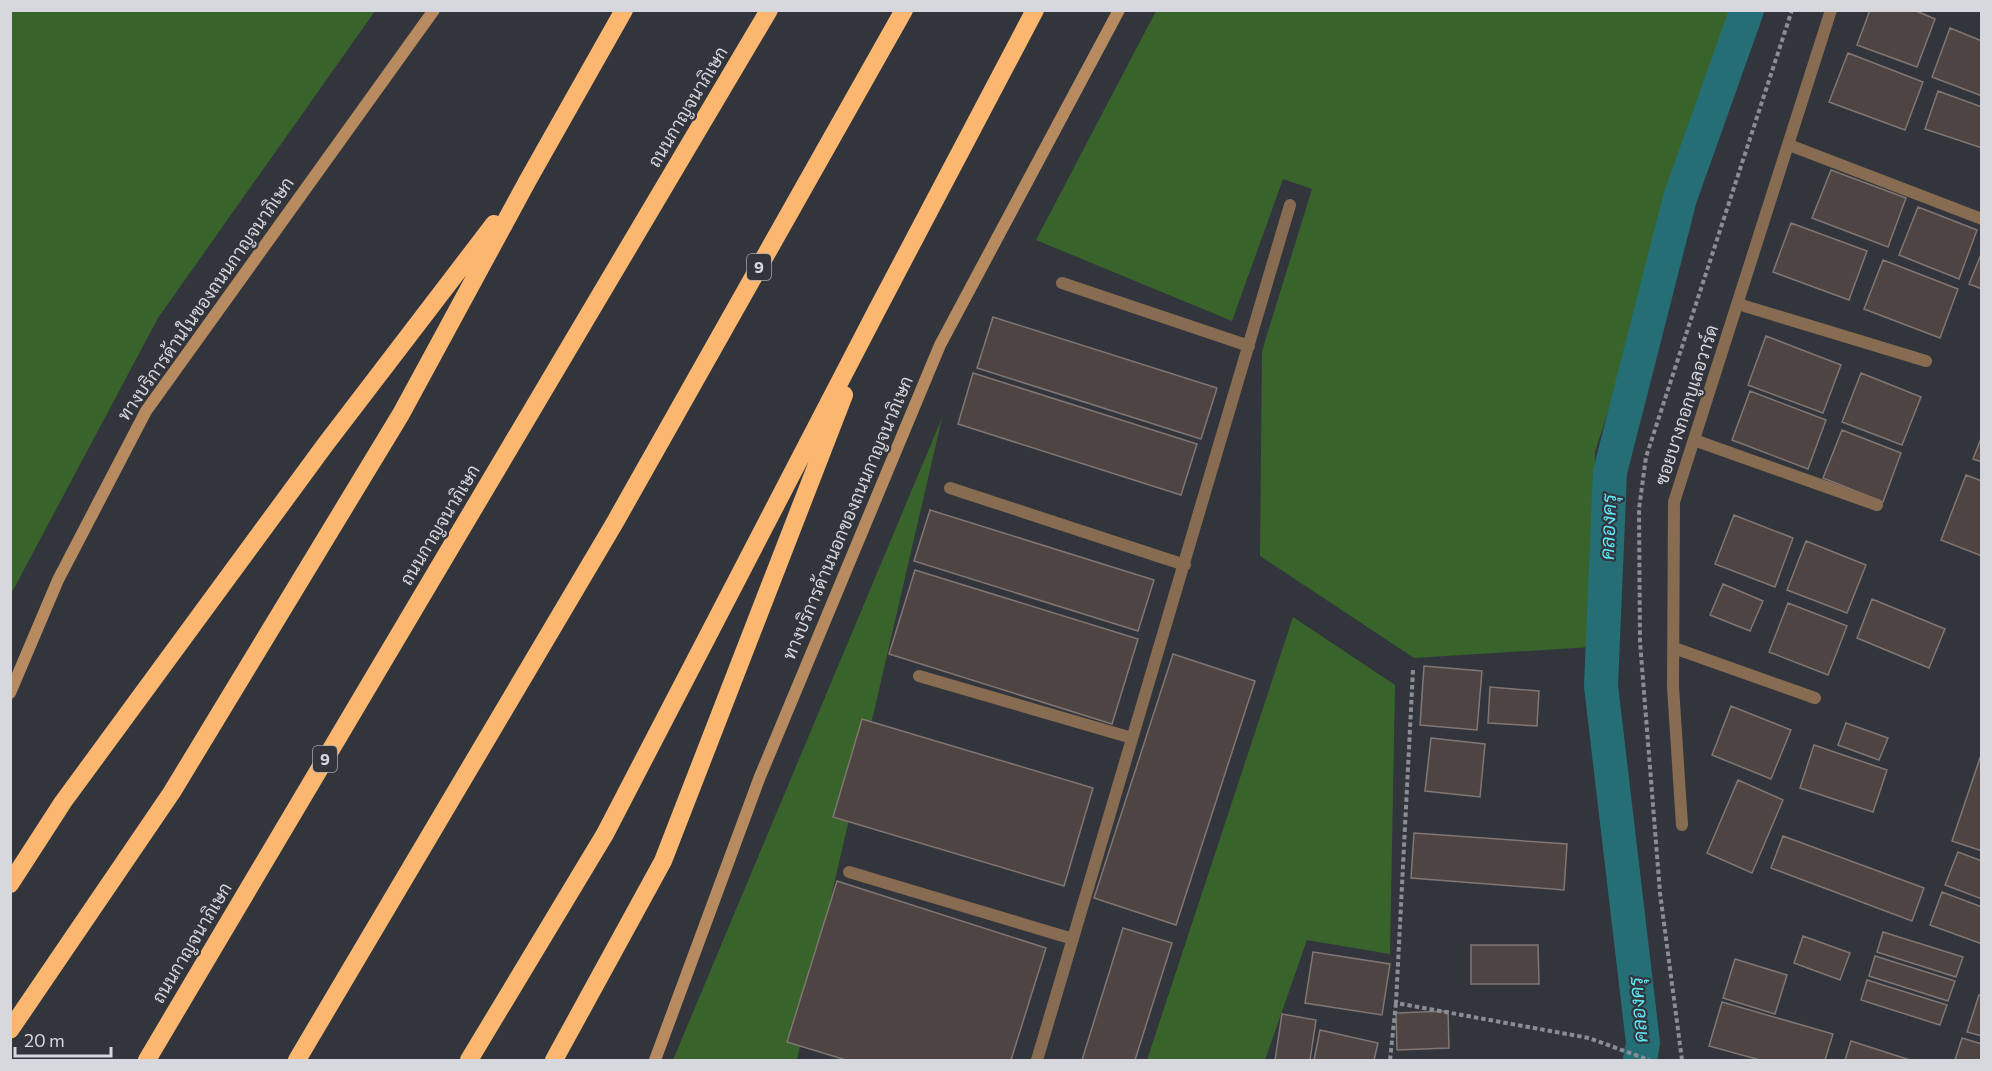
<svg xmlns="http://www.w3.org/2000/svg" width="1992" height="1071" viewBox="0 0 1992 1071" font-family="Commissioner,Sarabun,sans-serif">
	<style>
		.green { fill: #38642c }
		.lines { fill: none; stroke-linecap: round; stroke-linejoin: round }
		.canal { stroke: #266e76; stroke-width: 34 }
		.building { fill: #4e4442; stroke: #807673; stroke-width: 1.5 }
		.path { stroke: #8a8d93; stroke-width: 4; stroke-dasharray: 4.5 3; stroke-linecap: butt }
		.minor { stroke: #886c51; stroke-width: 12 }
		.secondary { stroke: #b78b5f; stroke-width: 12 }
		.motorway { stroke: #fbb670; stroke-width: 18 }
		.labels { text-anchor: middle; stroke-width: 4.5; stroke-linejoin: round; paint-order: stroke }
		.shield { fill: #32353c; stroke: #a5a7ad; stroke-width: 1.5 }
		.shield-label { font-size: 16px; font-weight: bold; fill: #d6d8dd }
		.street-label { font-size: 18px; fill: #d6d8dd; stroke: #32353c }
		.water-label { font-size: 20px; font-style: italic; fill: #5ee5f6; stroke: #32353c }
	</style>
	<rect width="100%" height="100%" fill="#32353c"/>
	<path class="green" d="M 11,10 L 375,11 L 158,318 L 11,594 Z
		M 1156,11 L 1737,11 L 1595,452 L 1591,647 L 1414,658 L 1260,556 L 1262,351 L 1312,189 L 1283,179 L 1232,321 L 1036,240 Z
		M 942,418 L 831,897 L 797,1060 L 673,1060 Z
		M 1293,617 L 1395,685 L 1390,954 L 1307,940 L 1265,1060 L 1147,1060 Z"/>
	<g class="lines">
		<path class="canal" d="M 1640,1060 L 1643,1043 L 1601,686 L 1610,472 L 1680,198 L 1747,10"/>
	</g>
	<path class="building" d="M 1870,10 L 1914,10 L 1935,19 L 1917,67 L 1857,45 Z
		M 1950,28 L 1982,41 L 1982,96 L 1932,77 Z
		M 1848,53 L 1923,82 L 1905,130 L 1829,102 Z
		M 1938,91 L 1982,107 L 1982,148 L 1925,129 Z
		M 1831,170 L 1906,198 L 1888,247 L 1812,218 Z
		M 1918,207 L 1977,230 L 1959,279 L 1899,255 Z
		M 1791,223 L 1867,251 L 1849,300 L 1773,272 Z
		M 1982,252 L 1982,289 L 1969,284 Z
		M 1883,260 L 1958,289 L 1940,338 L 1864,309 Z
		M 993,317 L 1217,388 L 1201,439 L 977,368 Z
		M 1766,336 L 1841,365 L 1823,413 L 1748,385 Z
		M 973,373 L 1197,444 L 1181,495 L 958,424 Z
		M 1861,373 L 1921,397 L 1902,445 L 1842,422 Z
		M 1750,391 L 1826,420 L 1808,469 L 1732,440 Z
		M 1842,430 L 1901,453 L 1883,502 L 1823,478 Z
		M 1982,436 L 1982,462 L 1973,459 Z
		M 1966,475 L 1982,481 L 1982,556 L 1941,540 Z
		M 930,510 L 1154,580 L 1138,631 L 914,561 Z
		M 1734,515 L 1793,538 L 1775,587 L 1715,564 Z
		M 1806,541 L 1866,565 L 1847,613 L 1787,590 Z
		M 915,570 L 1138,639 L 1112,724 L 889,654 Z
		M 1723,584 L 1763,601 L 1750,631 L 1710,615 Z
		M 1872,599 L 1945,629 L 1929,668 L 1857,638 Z
		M 1788,603 L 1847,626 L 1828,675 L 1769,652 Z
		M 1173,654 L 1255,681 L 1176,925 L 1094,898 Z
		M 1424,666 L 1482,671 L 1477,730 L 1420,725 Z
		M 1490,687 L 1539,691 L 1537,726 L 1488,723 Z
		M 1731,706 L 1791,730 L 1771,779 L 1712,755 Z
		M 862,719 L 1093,788 L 1064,886 L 833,817 Z
		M 1846,723 L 1888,738 L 1879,760 L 1838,745 Z
		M 1431,738 L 1485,744 L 1480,797 L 1425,791 Z
		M 1814,745 L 1887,770 L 1873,812 L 1800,788 Z
		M 1982,752 L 1982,851 L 1952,841 Z
		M 1738,780 L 1783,800 L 1752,873 L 1707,853 Z
		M 1414,833 L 1567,844 L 1564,890 L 1411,878 Z
		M 1783,836 L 1924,888 L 1912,921 L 1771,868 Z
		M 1958,852 L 1982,861 L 1982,899 L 1945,885 Z
		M 837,881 L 1046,948 L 1011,1060 L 846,1060 L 787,1042 Z
		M 1942,892 L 1982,907 L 1982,944 L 1930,925 Z
		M 1123,928 L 1172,943 L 1135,1060 L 1082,1060 Z
		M 1883,932 L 1963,957 L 1956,977 L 1877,952 Z
		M 1803,936 L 1850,953 L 1840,980 L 1794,963 Z
		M 1471,945 L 1538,945 L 1539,984 L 1471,984 Z
		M 1313,952 L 1390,964 L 1382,1015 L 1305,1003 Z
		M 1875,956 L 1955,981 L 1948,1001 L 1869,976 Z
		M 1735,959 L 1787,975 L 1775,1014 L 1723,998 Z
		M 1867,980 L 1947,1005 L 1940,1025 L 1861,1000 Z
		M 1979,995 L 1982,996 L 1982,1036 L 1967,1032 Z
		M 1722,1002 L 1833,1034 L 1825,1060 L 1760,1060 L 1709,1046 Z
		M 1448,1011 L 1449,1048 L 1397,1050 L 1396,1013 Z
		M 1282,1014 L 1316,1020 L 1310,1060 L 1275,1060 Z
		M 1320,1030 L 1378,1043 L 1374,1060 L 1314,1060 Z
		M 1962,1038 L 1982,1044 L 1982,1060 L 1955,1060 Z
		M 1851,1041 L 1910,1060 L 1845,1060 Z"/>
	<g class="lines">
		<path class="path" d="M 1413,670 L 1396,1003 L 1589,1038 L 1649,1060
			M 1390,1060 L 1396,1003
			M 1682,1060 L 1660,893 L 1640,642 L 1639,509 L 1646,457 L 1792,10"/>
		<path class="minor" d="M 1789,145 L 1982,219
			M 1062,283 L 1249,346
			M 1738,304 L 1926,361
			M 1694,440 L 1877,505
			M 950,488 L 1185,565
			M 1674,648 L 1815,698
			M 919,676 L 1132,738
			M 1682,825 L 1673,687 L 1674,502 L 1831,10
			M 849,872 L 1073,939
			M 1037,1060 L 1290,205"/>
		<path class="secondary" d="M 10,693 L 58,580 L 146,411 L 434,10
			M 655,1060 L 759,779 L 940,345 L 1119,10"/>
		<path class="motorway" d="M 10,884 L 63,802 L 325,445 L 494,224
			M 10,1030 L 172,792 L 401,414 L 528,180 L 624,10
			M 147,1060 L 769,10
			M 297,1060 L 614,524 L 904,10
			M 469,1060 L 605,834 L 877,310 L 1035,10
			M 554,1060 L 663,861 L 844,395"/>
	</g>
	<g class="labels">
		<g class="shield">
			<rect x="747" y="254" width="24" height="26" rx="4.5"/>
			<rect x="313" y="746" width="24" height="26" rx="4.5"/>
		</g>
		<g class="shield-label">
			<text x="759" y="273">9</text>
			<text x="325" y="765">9</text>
		</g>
		<g class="street-label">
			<text transform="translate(688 107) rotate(-59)" y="6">ถนนกาญจนาภิเษก</text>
			<text transform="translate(206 299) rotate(-55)" y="6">ทางบริการด้านในของถนนกาญจนาภิเษก</text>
			<text transform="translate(1687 405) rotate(-72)" y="6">ซอยบางกอกบูเลอวาร์ด</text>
			<text transform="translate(848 518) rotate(-67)" y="6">ทางบริการด้านนอกของถนนกาญจนาภิเษก</text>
			<text transform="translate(440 525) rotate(-59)" y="6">ถนนกาญจนาภิเษก</text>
			<text transform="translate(192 943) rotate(-59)" y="6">ถนนกาญจนาภิเษก</text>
		</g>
		<g class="water-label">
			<text transform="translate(1608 527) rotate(-88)" y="7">คลองครุ</text>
			<text transform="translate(1638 1010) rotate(-95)" y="7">คลองครุ</text>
		</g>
	</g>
	<rect width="1992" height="1071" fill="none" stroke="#d6d8dd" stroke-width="24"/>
	<path d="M15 1047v9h96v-9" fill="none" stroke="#d6d8dd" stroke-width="3"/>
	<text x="24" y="1047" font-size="18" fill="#d6d8dd" stroke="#32353c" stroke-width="4.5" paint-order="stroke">20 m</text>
</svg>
